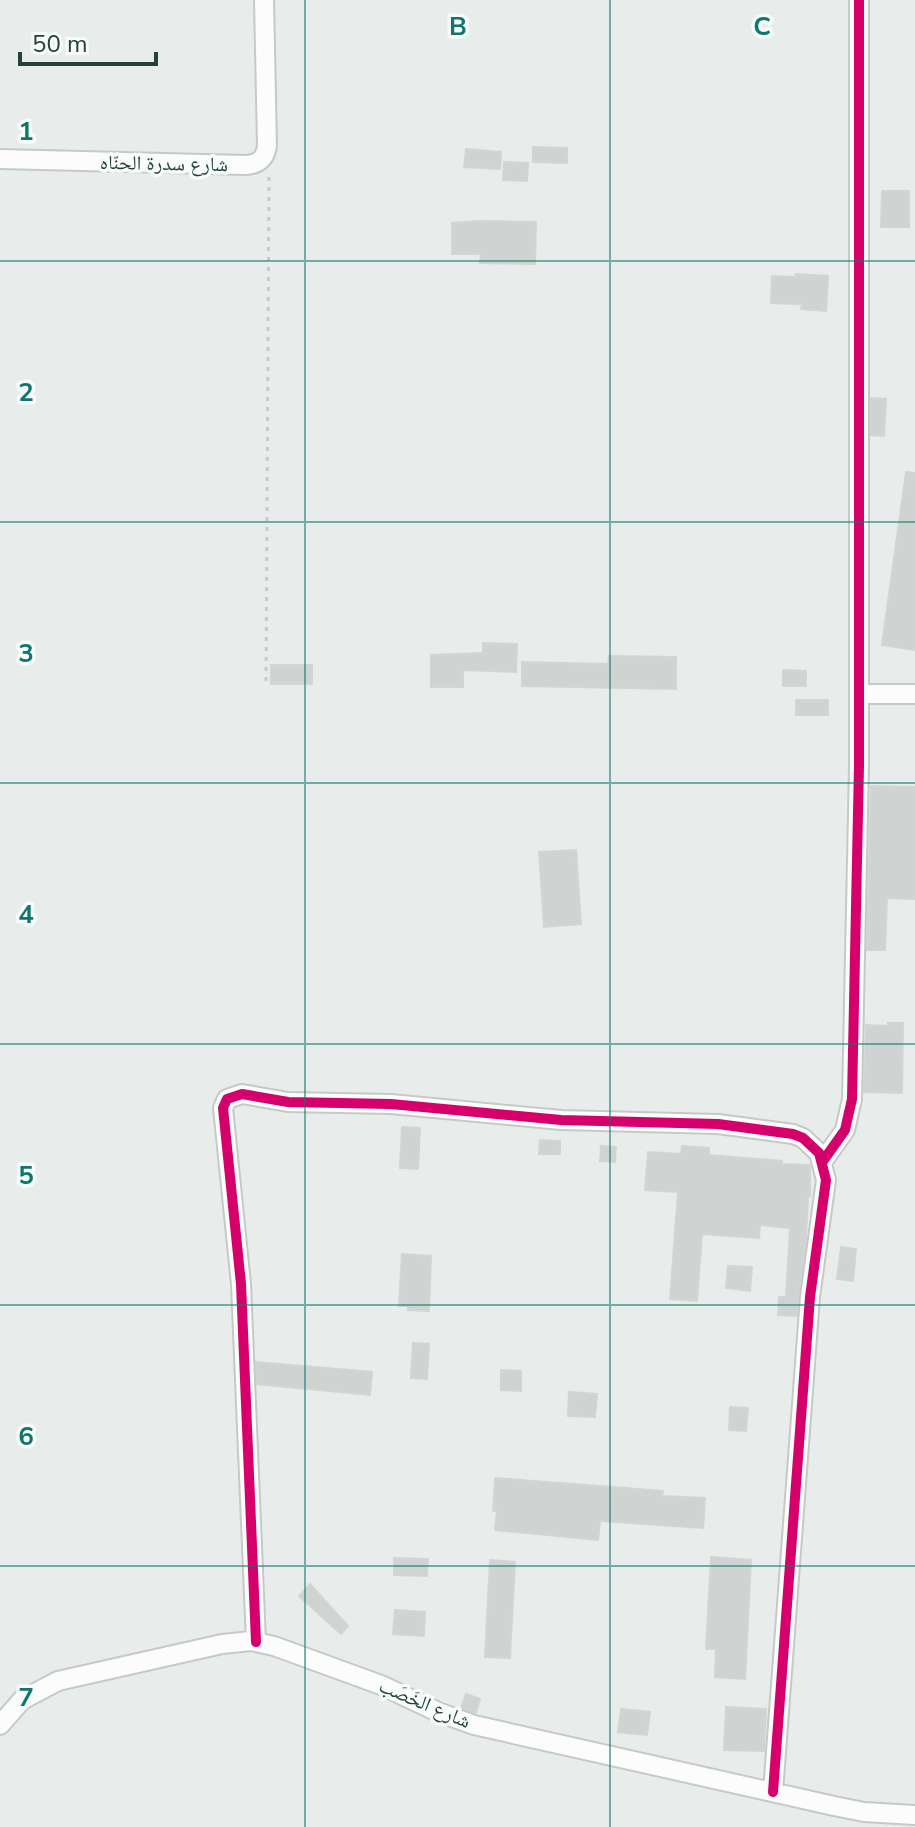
<svg xmlns="http://www.w3.org/2000/svg" width="915" height="1827" viewBox="0 0 915 1827" font-family="'Nunito Sans','Noto Naskh Arabic',sans-serif">
	<style>
		.building { fill: #cfd4d2; stroke: #d1d6d4; stroke-width: 2 }
		.lines { fill: none; stroke-linecap: round; stroke-linejoin: round }
		.minor-casing { stroke: #c5cac8; stroke-width: 22 }
		.path { stroke: #c3ccca; stroke-width: 3; stroke-dasharray: 4 6; stroke-linecap: butt }
		.minor { stroke: #fcfcfc; stroke-width: 18 }
		.cycleway-casing { stroke: #f7fbf9; stroke-width: 15 }
		.cycleway { stroke: #d6006c; stroke-width: 10 }
		.grid { fill: none; stroke: #0f766e; stroke-width: 2; stroke-opacity: 0.55 }
		.labels { text-anchor: middle; stroke-width: 7; stroke-linejoin: round; paint-order: stroke }
		.street-label { font-size: 20px; fill: #24423a; stroke: #f7fbf9 }
		.grid-label { font-size: 26px; text-anchor: middle; font-weight: bold; fill: #0f766e; stroke: #f7fbf9; stroke-width: 7; stroke-linejoin: round; paint-order: stroke }
	</style>
	<rect width="100%" height="100%" fill="#e8edeb"/>
	<path class="building" d="M 533,147 L 567,148 L 567,163 L 533,162 Z
		M 466,149 L 501,152 L 500,169 L 464,167 Z
		M 504,162 L 528,163 L 527,181 L 503,180 Z
		M 882,191 L 909,191 L 909,227 L 881,227 Z
		M 481,221 L 536,222 L 535,264 L 480,263 L 481,254 L 452,254 L 452,223 Z
		M 796,274 L 828,276 L 826,311 L 801,309 L 802,304 L 771,303 L 772,276 L 796,277 Z
		M 871,398 L 886,399 L 884,436 L 871,435 Z
		M 906,472 L 915,473 L 915,650 L 882,645 Z
		M 483,643 L 517,644 L 516,672 L 463,670 L 463,687 L 431,687 L 431,655 L 483,653 Z
		M 609,656 L 676,657 L 676,689 L 522,686 L 522,662 L 608,664 Z
		M 271,665 L 312,665 L 312,684 L 271,684 Z
		M 783,670 L 806,671 L 806,686 L 783,686 Z
		M 796,700 L 828,700 L 828,715 L 796,715 Z
		M 871,786 L 915,787 L 915,899 L 887,898 L 885,950 L 867,950 Z
		M 576,850 L 581,924 L 544,927 L 539,852 Z
		M 888,1023 L 903,1023 L 902,1093 L 864,1092 L 866,1025 L 888,1026 Z
		M 402,1127 L 420,1128 L 418,1169 L 400,1168 Z
		M 540,1140 L 560,1141 L 560,1154 L 539,1154 Z
		M 601,1146 L 616,1147 L 615,1162 L 600,1161 Z
		M 682,1146 L 709,1148 L 709,1155 L 782,1161 L 782,1164 L 810,1165 L 810,1196 L 808,1196 L 806,1238 L 797,1316 L 778,1315 L 779,1297 L 786,1297 L 790,1228 L 760,1225 L 759,1238 L 702,1234 L 697,1301 L 670,1299 L 678,1192 L 645,1190 L 648,1152 L 681,1154 Z
		M 841,1247 L 856,1249 L 853,1281 L 837,1279 Z
		M 402,1254 L 431,1256 L 429,1311 L 408,1310 L 408,1306 L 399,1306 Z
		M 728,1266 L 752,1267 L 750,1291 L 726,1288 Z
		M 413,1343 L 429,1344 L 427,1379 L 411,1378 Z
		M 256,1362 L 372,1372 L 370,1395 L 257,1384 Z
		M 501,1370 L 521,1371 L 521,1391 L 501,1390 Z
		M 569,1392 L 597,1394 L 595,1417 L 568,1416 Z
		M 730,1407 L 748,1408 L 746,1431 L 729,1430 Z
		M 495,1478 L 663,1491 L 662,1496 L 705,1498 L 703,1528 L 600,1521 L 598,1540 L 495,1530 L 497,1511 L 493,1511 Z
		M 711,1557 L 751,1560 L 745,1679 L 715,1677 L 716,1649 L 706,1649 Z
		M 394,1558 L 428,1559 L 427,1576 L 394,1575 Z
		M 490,1560 L 515,1562 L 510,1658 L 485,1657 Z
		M 310,1584 L 348,1626 L 341,1634 L 299,1596 Z
		M 395,1610 L 425,1612 L 424,1636 L 393,1634 Z
		M 466,1694 L 480,1699 L 476,1713 L 461,1708 Z
		M 726,1707 L 766,1709 L 764,1751 L 724,1750 Z
		M 621,1709 L 650,1712 L 647,1735 L 618,1732 Z"/>
	<g class="lines">
		<g class="minor-casing">
			<path id="minor" d="M 0,159 L 246,165 C 259,164 265,159 267,146 L 264,0
				M 859,694 L 915,694
				M 823,1161 L 845,1130 L 852,1099 L 859,765 L 859,0
				M 256,1642 L 241,1284 L 223,1108 L 227,1099 L 242,1094 L 288,1102 L 391,1104 L 561,1120 L 718,1124 L 793,1134 L 803,1138 L 819,1153 L 826,1180 L 810,1297 L 773,1792
				M 0,1725 L 22,1700 L 58,1681 L 222,1644 L 251,1641 L 274,1646 L 381,1685 L 438,1712 L 474,1725 L 834,1806 L 864,1812 L 915,1815"/>
		</g>
		<path class="path" d="M 266,681 L 269,176"/>
		<use href="#minor" class="minor"/>
		<g class="cycleway-casing">
			<path id="cycleway" d="M 823,1161 L 845,1130 L 852,1099 L 859,765 L 859,0
				M 256,1642 L 241,1284 L 223,1108 L 227,1099 L 242,1094 L 288,1102 L 391,1104 L 561,1120 L 718,1124 L 793,1134 L 803,1138 L 819,1153 L 826,1180 L 810,1297 L 773,1792"/>
		</g>
		<use href="#cycleway" class="cycleway"/>
	</g>
	<path class="grid" d="M 305,0 L 305,1827M 610,0 L 610,1827M 0,261 L 915,261M 0,522 L 915,522M 0,783 L 915,783M 0,1044 L 915,1044M 0,1305 L 915,1305M 0,1566 L 915,1566"/>
	<g class="labels">
		<g class="street-label">
			<text transform="translate(164 163) rotate(1)" y="7">شارع سدرة الحنّاه</text>
			<text transform="translate(425 1703) rotate(23)" y="7">شارع الخَصَب</text>
		</g>
	</g>
	<g class="grid-label">
		<text x="458" y="35">B</text>
		<text x="762" y="35">C</text>
		<text x="26" y="140">1</text>
		<text x="26" y="401">2</text>
		<text x="26" y="662">3</text>
		<text x="26" y="923">4</text>
		<text x="26" y="1184">5</text>
		<text x="26" y="1445">6</text>
		<text x="26" y="1706">7</text>
	</g>
	<path d="M20 52v12h136v-12" fill="none" stroke="#24423a" stroke-width="4"/>
	<text x="32" y="52" font-size="24" fill="#24423a" stroke="#f7fbf9" stroke-width="6" paint-order="stroke">50 m</text>
</svg>
